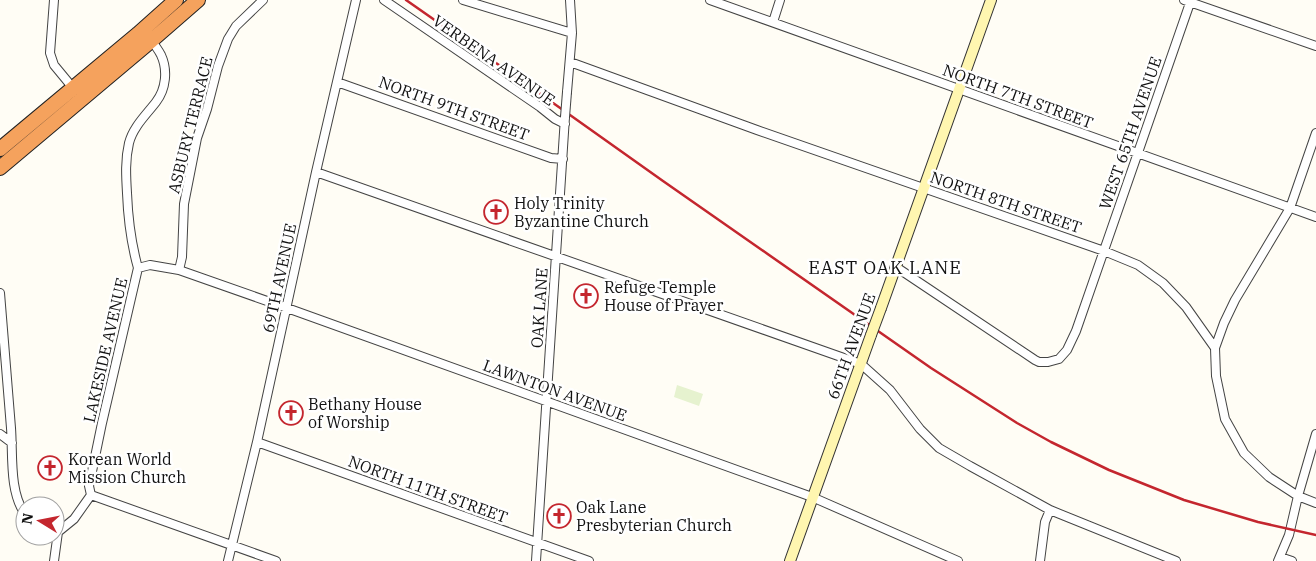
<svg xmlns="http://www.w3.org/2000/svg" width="1316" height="561" viewBox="0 0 1316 561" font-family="'IBM Plex Serif',serif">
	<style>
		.pitch { fill: #e6f2cf }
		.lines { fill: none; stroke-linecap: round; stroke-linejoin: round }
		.street-casing { stroke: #444; stroke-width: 10 }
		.secondary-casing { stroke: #333; stroke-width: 12 }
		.highway-casing { stroke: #222; stroke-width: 16 }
		.street { stroke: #fff; stroke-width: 8 }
		.secondary { stroke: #fff6b0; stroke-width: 10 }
		.highway { stroke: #f5a25d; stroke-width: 14 }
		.rail { stroke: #c4262e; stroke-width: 2.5 }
		.street-bridge-casing { stroke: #444; stroke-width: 10; stroke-linecap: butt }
		.secondary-bridge-casing { stroke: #333; stroke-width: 12; stroke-linecap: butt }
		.street-bridge { stroke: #fff; stroke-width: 8 }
		.secondary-bridge { stroke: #fff6b0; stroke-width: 10 }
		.labels { text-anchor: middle; stroke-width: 5; stroke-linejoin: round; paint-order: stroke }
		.street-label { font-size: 16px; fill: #111; stroke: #fff }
		.poi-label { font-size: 16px; fill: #111; stroke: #fff; text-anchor: start }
		.neighbourhood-label { font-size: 18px; letter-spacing: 1px; fill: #111; stroke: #fff }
	</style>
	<rect width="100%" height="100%" fill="#fffdf5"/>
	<path class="pitch" d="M 677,385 L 703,394 L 699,406 L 674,397 Z"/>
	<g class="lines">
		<g class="street-casing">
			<path id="street" d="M 54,0 L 50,53 L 54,65 L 73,88
				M 384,0 L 540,107 L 555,119 L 565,124
				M 463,0 L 572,33
				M 710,0 L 1316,217
				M 1184,0 L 1316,46
				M 773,22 L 780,0
				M 570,62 L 757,130 L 1104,251 L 1138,265 L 1163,283 L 1186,307 L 1215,348 L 1216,376 L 1225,419 L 1244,453 L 1269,477 L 1298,496 L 1316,503
				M 337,82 L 551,158 L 563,159
				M 567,92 L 572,33 L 570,0
				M 316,172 L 861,364 L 890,390 L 920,429 L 939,448 L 970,466 L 1050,510 L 1176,561
				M 896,267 L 1035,360 L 1039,362 L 1048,362 L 1059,359 L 1067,350 L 1076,331 L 1191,0
				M 138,268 L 150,265 L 179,270 L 287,308 L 812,497 L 958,561
				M 179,270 L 182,257 L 184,204 L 197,138 L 207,109 L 218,66 L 228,39 L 236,26 L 263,0
				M 0,293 C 4,338 7,383 11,428 C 13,454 9,492 25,514
				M 1215,348 L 1224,323 L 1235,300 L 1290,208 L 1316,133
				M 0,434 L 12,443
				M 257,442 L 589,561
				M 91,495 L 276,561
				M 1280,557 L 1292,561
				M 54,561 L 58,532 L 74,519 L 91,495 L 89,486 L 102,423 L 138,268 C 131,243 128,218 127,193 C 126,176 125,160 129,143 C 133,127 146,115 156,102 C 166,89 168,70 161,55 C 158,49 154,44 150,39
				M 228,561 L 257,442 L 316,172 L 356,0
				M 536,561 L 565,117
				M 1040,561 L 1045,522 L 1050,510
				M 1278,561 L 1289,535 L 1298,496 L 1316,434"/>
		</g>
		<g class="secondary-casing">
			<path id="secondary" d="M 881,308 L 991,0
				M 790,561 L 871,335"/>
		</g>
		<g class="highway-casing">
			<path id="highway" d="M 0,149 L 138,34 L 176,0
				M 0,168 L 151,41 L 198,0"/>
		</g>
		<use href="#street" class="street"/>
		<use href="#secondary" class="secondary"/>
		<use href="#highway" class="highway"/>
		<path class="rail" d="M 406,0 L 539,93 L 663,181 L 931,368 L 1017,423 L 1051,442 L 1109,470 L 1184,500 L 1258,522 L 1316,535"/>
		<g class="street-bridge-casing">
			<path id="street-bridge" d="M 565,117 L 567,92"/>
		</g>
		<g class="secondary-bridge-casing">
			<path id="secondary-bridge" d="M 871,335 L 881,308"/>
		</g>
		<use href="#street-bridge" class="street-bridge"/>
		<use href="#secondary-bridge" class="secondary-bridge"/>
	</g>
	<defs>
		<g id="church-ring" transform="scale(1.25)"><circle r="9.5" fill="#fff" stroke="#c4262e" stroke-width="1.5"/><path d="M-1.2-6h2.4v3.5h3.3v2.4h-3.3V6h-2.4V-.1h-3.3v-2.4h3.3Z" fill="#c4262e"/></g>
	</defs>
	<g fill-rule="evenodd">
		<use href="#church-ring" x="496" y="212"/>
		<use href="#church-ring" x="586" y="296"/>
		<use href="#church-ring" x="291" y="413"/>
		<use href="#church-ring" x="50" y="468"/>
		<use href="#church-ring" x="559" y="516"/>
	</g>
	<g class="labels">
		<g class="street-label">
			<text transform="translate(494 60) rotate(35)" y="6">VERBENA AVENUE</text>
			<text transform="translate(1018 96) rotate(20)" y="6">NORTH 7TH STREET</text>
			<text transform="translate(454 108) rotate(20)" y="6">NORTH 9TH STREET</text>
			<text transform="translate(190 125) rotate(-76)" y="6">ASBURY TERRACE</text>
			<text transform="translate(1130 133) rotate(-71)" y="6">WEST 65TH AVENUE</text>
			<text transform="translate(1006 202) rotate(19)" y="6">NORTH 8TH STREET</text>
			<text transform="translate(279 278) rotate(-78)" y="6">69TH AVENUE</text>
			<text transform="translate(539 308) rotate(-86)" y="6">OAK LANE</text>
			<text transform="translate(851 346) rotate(-70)" y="6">66TH AVENUE</text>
			<text transform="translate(105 350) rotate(-77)" y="6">LAKESIDE AVENUE</text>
			<text transform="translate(555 390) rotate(20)" y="6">LAWNTON AVENUE</text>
			<text transform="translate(428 489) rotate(20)" y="6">NORTH 11TH STREET</text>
		</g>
		<g class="poi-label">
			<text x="514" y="209">Holy Trinity<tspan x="514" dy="18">Byzantine Church</tspan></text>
			<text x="604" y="293">Refuge Temple<tspan x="604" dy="18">House of Prayer</tspan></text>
			<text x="308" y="410">Bethany House<tspan x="308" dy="18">of Worship</tspan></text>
			<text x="68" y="465">Korean World<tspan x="68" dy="18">Mission Church</tspan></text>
			<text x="576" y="513">Oak Lane<tspan x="576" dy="18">Presbyterian Church</tspan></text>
		</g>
		<g class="neighbourhood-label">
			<text x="885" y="274">EAST OAK LANE</text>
		</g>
	</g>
	<g transform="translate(40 521) rotate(280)"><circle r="24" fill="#ffffff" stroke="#a0a0a0"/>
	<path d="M0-4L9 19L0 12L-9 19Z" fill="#c4262e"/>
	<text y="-8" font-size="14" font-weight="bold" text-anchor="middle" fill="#111111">N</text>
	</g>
</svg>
